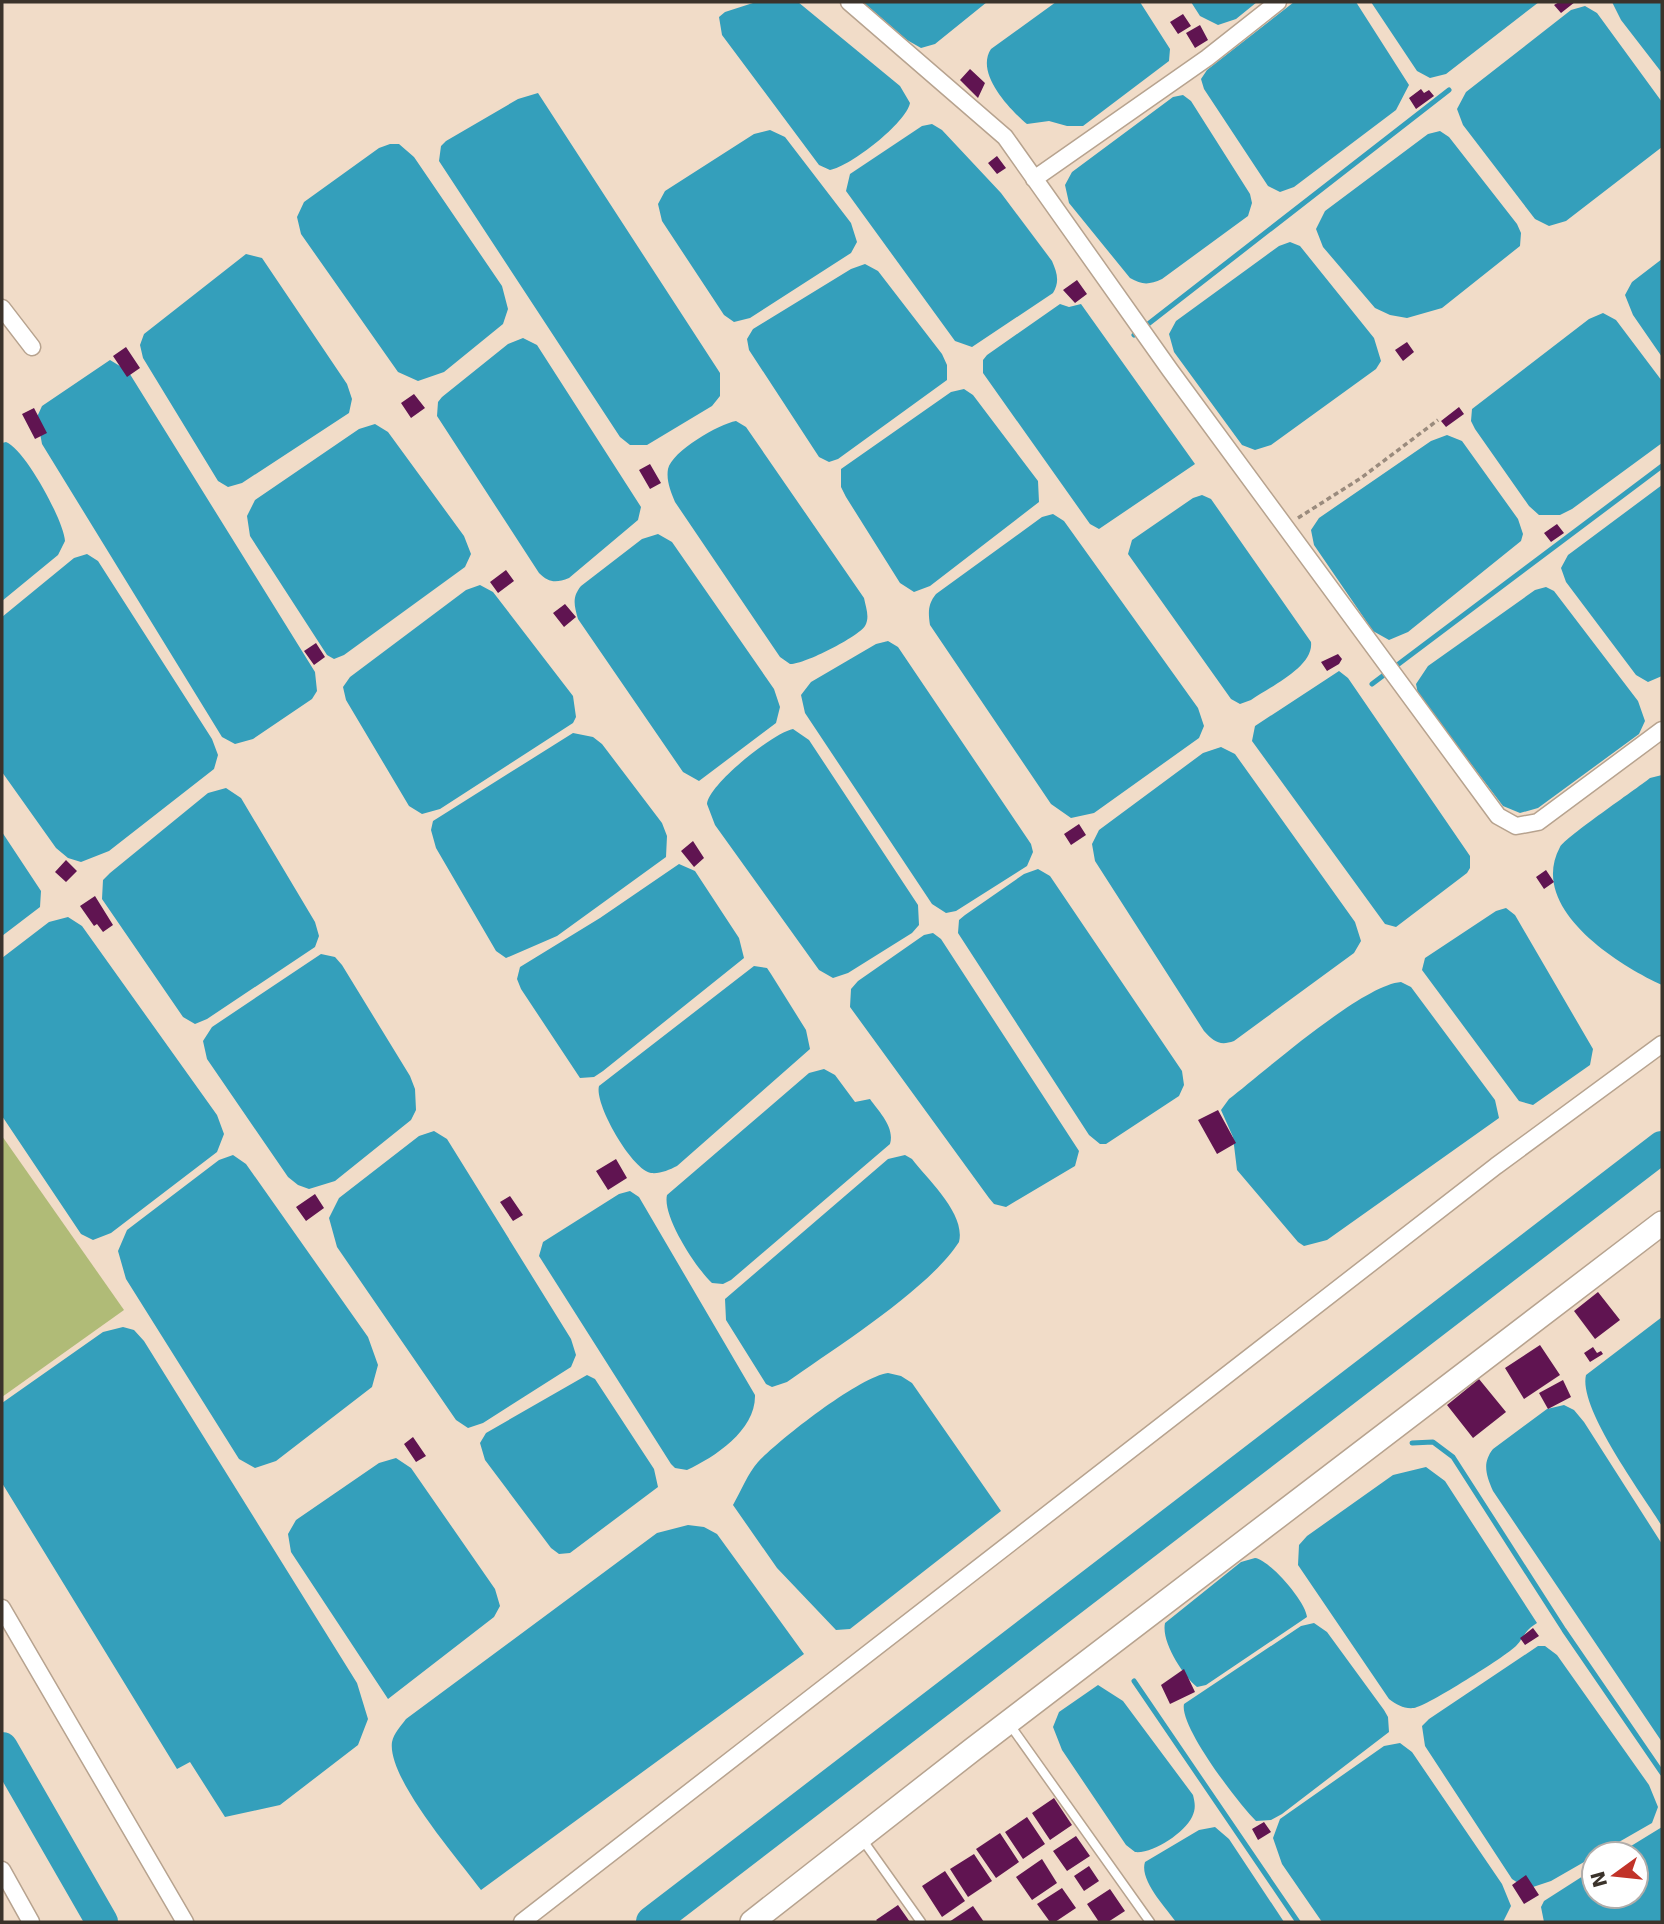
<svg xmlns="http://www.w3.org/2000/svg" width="1664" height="1924" viewBox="0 0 1664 1924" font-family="'DejaVu Sans',sans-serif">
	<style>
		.green { fill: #b0bb77 }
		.water { fill: #349fbb }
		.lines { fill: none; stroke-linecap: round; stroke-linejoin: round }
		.stream { stroke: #349fbb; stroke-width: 5 }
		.river { stroke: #349fbb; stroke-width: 32 }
		.building { fill: #601451 }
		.lane-casing { stroke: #b7a38f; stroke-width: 11 }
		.street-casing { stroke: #b7a38f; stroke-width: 19 }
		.secondary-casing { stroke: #b7a38f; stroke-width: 26 }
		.path { stroke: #9a8b7d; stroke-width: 3.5; stroke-dasharray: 5 3.5; stroke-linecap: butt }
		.lane { stroke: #fff; stroke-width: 8 }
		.street { stroke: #fff; stroke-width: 16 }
		.secondary { stroke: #fff; stroke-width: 23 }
	</style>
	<rect width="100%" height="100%" fill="#f1dcc8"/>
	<path class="green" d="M 2,1136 L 124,1310 L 2,1397 Z"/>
	<path class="water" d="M 756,2 L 798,2 L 900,86 L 910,103 C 906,123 851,166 830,170 L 819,165 L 722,35 L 719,17 L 725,12 Z
		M 863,2 L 987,2 L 935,44 L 921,48 L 907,40 Z
		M 1056,2 L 1140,2 L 1170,49 L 1169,61 L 1083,126 L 1067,126 L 1049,121 L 1027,124 C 1009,109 975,73 991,49 Z
		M 1191,2 L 1257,2 L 1236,19 L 1218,25 L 1200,16 Z
		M 1294,2 L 1356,2 L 1409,85 L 1396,110 L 1294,187 L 1280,192 L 1268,186 L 1204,89 L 1201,79 L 1207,70 Z
		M 1371,2 L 1539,2 L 1446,74 L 1430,78 L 1417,71 Z
		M 1612,2 L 1662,2 L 1662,73 L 1621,20 Z
		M 1585,6 L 1597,13 L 1662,102 L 1662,147 L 1566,221 L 1549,226 L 1535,219 L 1463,125 L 1457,109 L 1466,92 L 1571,10 Z
		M 538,93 L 720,373 L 720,396 L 712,406 L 647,445 L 630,445 L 620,437 L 439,161 L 441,146 L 446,141 L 518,99 Z
		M 1183,95 L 1191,101 L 1250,194 L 1252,203 L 1248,216 L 1162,279 C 1149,285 1142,285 1130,278 L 1069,203 L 1065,185 L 1072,172 L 1173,97 Z
		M 932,124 L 942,130 L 1001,193 L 1052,261 C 1057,273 1060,281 1053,293 L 972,347 L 955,341 L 846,191 L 850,174 L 922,126 Z
		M 770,130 L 785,137 L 851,223 L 857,242 L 851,253 L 750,318 L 734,322 L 724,315 L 662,221 L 658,204 L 665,191 L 754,134 Z
		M 1440,131 L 1449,137 L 1517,224 L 1521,233 L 1520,246 L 1442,308 L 1407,318 L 1390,315 L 1375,308 L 1323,247 L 1316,229 L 1325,211 L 1428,134 Z
		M 390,144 L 399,144 L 414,157 L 502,286 L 508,309 L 503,324 L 444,372 L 418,381 L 398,372 L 301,234 L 297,217 L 304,202 L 379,148 Z
		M 1290,242 L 1300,246 L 1374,338 L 1381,361 L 1376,369 L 1271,445 L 1255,450 L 1242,445 L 1174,352 L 1169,334 L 1176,321 L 1279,246 Z
		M 246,254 L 262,258 L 347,384 L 352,399 L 349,413 L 242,483 L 228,487 L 218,481 L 143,358 L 140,345 L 144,334 Z
		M 1662,259 L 1662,357 L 1633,315 L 1625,295 L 1632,282 Z
		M 865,264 L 878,271 L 942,354 L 947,365 L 947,380 L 838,459 L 829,462 L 819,457 L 749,350 L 747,339 L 753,329 L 851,269 Z
		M 1060,304 L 1069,307 L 1081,304 L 1195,464 L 1099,529 L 1090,524 L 983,373 L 983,360 L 987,355 Z
		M 1603,313 L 1616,320 L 1662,381 L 1662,443 L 1572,509 L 1560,515 L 1539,515 L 1529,506 L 1475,429 L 1471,421 L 1472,409 L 1589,319 Z
		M 523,338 L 537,345 L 641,507 L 638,520 L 569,578 C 556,583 549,583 539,573 L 437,416 L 438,402 L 442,397 L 508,344 Z
		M 110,360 L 128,371 L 315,672 L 317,691 L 312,699 L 253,739 L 235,744 L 222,737 L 42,444 L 37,417 L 42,406 Z
		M 964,389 L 973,395 L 1038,481 L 1039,502 L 930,586 L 914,592 L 900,583 L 846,497 L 841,487 L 841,469 L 951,392 Z
		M 736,421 L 746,427 L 864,598 C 866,608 870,617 865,626 C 858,637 803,665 790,664 L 780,657 L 675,502 C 671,492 666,481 668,469 C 672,451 719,424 736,421 Z
		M 375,424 L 388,432 L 464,536 L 471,554 L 465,567 L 344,655 L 334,659 L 327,655 L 250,536 L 247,516 L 255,500 L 359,429 Z
		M 1447,435 L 1462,441 L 1518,519 L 1523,534 L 1521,541 L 1408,632 L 1389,640 L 1373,631 L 1314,545 L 1311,530 L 1319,518 L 1431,441 Z
		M 6,442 C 25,449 64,521 65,541 L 58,555 L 2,601 L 2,443 Z
		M 1662,485 L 1662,676 L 1648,682 L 1636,675 L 1566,582 L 1561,568 L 1568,555 Z
		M 1202,495 L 1211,499 L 1311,642 C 1314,667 1269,687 1251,700 L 1240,704 L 1231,699 L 1128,554 L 1132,540 L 1193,498 Z
		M 1053,514 L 1064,521 L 1198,708 L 1204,726 L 1199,738 L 1094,813 L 1071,818 L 1051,804 L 930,625 C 928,612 928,604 936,594 L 1042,517 Z
		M 658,534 L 672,542 L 774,689 L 780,707 L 776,723 L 699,781 L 683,772 L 578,619 C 574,605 572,597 581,586 L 642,539 Z
		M 87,554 L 98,561 L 212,739 L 218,755 L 214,769 L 109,851 L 81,862 L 68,858 L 56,848 L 2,772 L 2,617 L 74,558 Z
		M 480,585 L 493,592 L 573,696 L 576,717 L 573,723 L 440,809 L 422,814 L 409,806 L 346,700 L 343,687 L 350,677 L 466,590 Z
		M 1546,587 L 1554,591 L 1638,701 L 1645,721 L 1639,734 L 1538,808 L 1520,813 L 1503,806 L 1418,694 L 1416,684 L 1428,666 L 1535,590 Z
		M 888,641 L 898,647 L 1031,844 L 1033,852 L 1027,866 L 956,911 L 946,913 L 932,904 L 805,713 L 801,695 L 811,682 L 876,644 Z
		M 1339,671 L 1348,678 L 1470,856 L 1470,868 L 1467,873 L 1396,927 L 1385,924 L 1252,741 L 1255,726 Z
		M 793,729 L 809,740 L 918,905 L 919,925 L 912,933 L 848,973 L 833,978 L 819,970 L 715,825 L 707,804 C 709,784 773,733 793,729 Z
		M 573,733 L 593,737 L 602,744 L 662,823 L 667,836 L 666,857 L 557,936 L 506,958 L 496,951 L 436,848 L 431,830 L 433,821 Z
		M 1221,747 L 1235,754 L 1355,922 L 1361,941 L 1354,953 L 1234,1041 C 1220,1046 1214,1042 1204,1031 L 1095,861 L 1092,844 L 1099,830 L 1203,753 Z
		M 1662,775 L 1662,985 C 1618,965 1527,908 1560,847 C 1567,836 1635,790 1650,778 Z
		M 226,788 L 241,798 L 315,922 L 319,936 L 315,947 L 207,1019 L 195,1024 L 183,1017 L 102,899 L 103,880 L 110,873 L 208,793 Z
		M 2,832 L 41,891 L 40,907 L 2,936 Z
		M 679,864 L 695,871 L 739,938 L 744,958 L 603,1071 L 594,1077 L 580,1078 L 521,989 L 517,979 L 520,967 L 600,918 Z
		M 1038,869 L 1050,876 L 1182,1071 L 1184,1085 L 1179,1096 L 1106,1144 L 1100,1144 L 1089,1135 L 958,933 L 959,920 L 965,915 L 1024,874 Z
		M 1506,908 L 1515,915 L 1593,1049 L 1590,1065 L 1533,1105 L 1519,1101 L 1422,970 L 1425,958 L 1496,911 Z
		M 68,917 L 82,926 L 217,1115 L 224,1134 L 217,1152 L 111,1233 L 93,1240 L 81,1234 L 2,1116 L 2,958 L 49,922 Z
		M 933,933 L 941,939 L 1079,1151 L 1075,1166 L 1006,1207 L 994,1204 L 989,1198 L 850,1007 L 851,989 L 858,981 L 924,935 Z
		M 321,954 L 335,957 L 342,965 L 410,1076 L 415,1089 L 416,1110 L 411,1120 L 335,1181 L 309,1189 L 298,1185 L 288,1177 L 207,1059 L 203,1041 L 212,1027 Z
		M 754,966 L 767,968 L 771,974 L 806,1030 L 810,1049 L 677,1166 C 669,1170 660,1174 651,1173 C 632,1170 594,1104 599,1086 Z
		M 1401,982 L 1411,987 L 1495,1100 L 1499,1118 L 1327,1240 L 1304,1246 L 1298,1242 L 1237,1170 L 1233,1137 L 1221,1110 L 1229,1099 C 1264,1072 1362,985 1401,982 Z
		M 824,1069 L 835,1075 L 855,1102 L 870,1099 C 879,1112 895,1127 890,1144 L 731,1280 L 723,1284 L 712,1283 C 696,1268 662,1216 667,1195 L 809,1073 Z
		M 434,1131 L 447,1139 L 571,1339 L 576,1355 L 571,1367 L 483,1423 L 468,1428 L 456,1420 L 337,1247 L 329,1218 L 339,1198 L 419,1136 Z
		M 233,1155 L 246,1164 L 368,1337 L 378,1365 L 372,1387 L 276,1461 L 255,1468 L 239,1459 L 126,1279 L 118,1251 L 127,1230 L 219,1160 Z
		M 905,1155 L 912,1159 C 928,1180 966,1214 959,1242 C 929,1289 835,1348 787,1382 L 772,1387 L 766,1384 L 726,1320 L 725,1299 L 888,1159 Z
		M 630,1191 L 639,1197 L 755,1395 C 756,1430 715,1457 687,1470 L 675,1468 L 671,1464 L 539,1256 L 543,1242 L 619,1194 Z
		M 1662,1317 L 1662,1526 C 1643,1495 1578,1408 1586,1375 Z
		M 123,1327 L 134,1330 L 144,1341 L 357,1683 L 368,1719 L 358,1745 L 280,1805 L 225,1817 L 190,1762 L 177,1769 L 2,1483 L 2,1403 L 103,1332 Z
		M 888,1373 L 901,1376 L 912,1383 L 1001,1511 L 850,1629 L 836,1630 L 777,1568 L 733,1505 C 741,1491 748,1473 758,1462 C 780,1439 859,1377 888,1373 Z
		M 587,1375 L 595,1379 L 654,1469 L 658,1487 L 570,1553 L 559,1554 L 551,1548 L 485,1460 L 480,1443 L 486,1433 Z
		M 1564,1405 L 1574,1410 L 1584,1422 L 1662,1544 L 1662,1742 L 1493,1491 C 1486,1475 1482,1463 1493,1449 L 1547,1409 Z
		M 396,1458 L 411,1468 L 495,1589 L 500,1606 L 494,1617 L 388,1699 L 291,1552 L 288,1534 L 296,1520 L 379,1463 Z
		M 1426,1467 L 1445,1481 L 1537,1623 C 1524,1631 1525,1636 1516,1646 C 1506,1656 1427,1706 1414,1708 C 1404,1709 1397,1705 1389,1699 L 1298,1565 L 1299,1545 L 1307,1536 L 1393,1475 Z
		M 688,1525 L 704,1527 L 717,1534 L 804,1654 L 481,1890 C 458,1859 387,1778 392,1742 C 394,1733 400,1727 406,1719 L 657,1533 Z
		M 1255,1558 C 1270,1560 1306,1602 1307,1617 L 1206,1685 L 1197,1687 C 1183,1675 1161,1642 1165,1623 L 1241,1562 Z
		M 1314,1623 L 1327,1632 L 1384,1710 L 1388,1717 L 1389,1732 L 1282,1814 L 1271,1820 L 1256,1821 C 1238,1803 1179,1726 1184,1704 L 1301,1626 Z
		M 1538,1646 L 1545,1646 L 1557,1655 L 1649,1785 L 1658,1807 L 1652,1823 L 1551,1881 L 1527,1889 L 1512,1879 L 1425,1746 L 1422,1726 L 1429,1719 Z
		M 1098,1685 L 1123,1701 L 1193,1795 C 1195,1803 1196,1809 1192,1817 C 1184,1833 1153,1854 1135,1852 L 1126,1845 L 1062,1750 L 1053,1727 L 1059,1712 Z
		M 1400,1743 L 1412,1752 L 1502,1884 L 1511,1906 L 1503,1922 L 1322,1922 L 1282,1864 L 1273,1838 L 1280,1819 L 1384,1746 Z
		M 1215,1827 L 1229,1839 L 1284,1922 L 1176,1922 C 1166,1908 1139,1880 1145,1862 L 1199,1830 Z
		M 1662,1827 L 1662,1922 L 1544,1922 L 1541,1907 L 1544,1901 L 1594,1869 L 1594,1896 L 1636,1896 L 1636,1854 L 1618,1854 Z"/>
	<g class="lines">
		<path class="stream" d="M 1134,335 L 1449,90
			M 1372,684 L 1662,466
			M 1412,1443 L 1433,1442 L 1453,1457 L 1564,1630 L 1662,1773
			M 1134,1681 L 1298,1922"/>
		<path class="river" d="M 2,1748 L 102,1922
			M 652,1922 L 1662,1147"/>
	</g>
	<path class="building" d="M 1559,2 L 1575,2 L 1561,13 L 1554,5 Z
		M 1183,14 L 1191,26 L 1178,34 L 1170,22 Z
		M 1200,25 L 1208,40 L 1195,48 L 1186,33 Z
		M 970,69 L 985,83 L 978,98 L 960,80 Z
		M 1421,89 L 1424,93 L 1429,90 L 1434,96 L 1416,109 L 1409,98 Z
		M 997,156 L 1006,168 L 997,174 L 988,163 Z
		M 1077,280 L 1087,294 L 1075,303 L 1063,290 Z
		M 1407,342 L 1414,352 L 1403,361 L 1395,350 Z
		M 126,347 L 140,368 L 127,377 L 113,356 Z
		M 414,394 L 425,408 L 411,418 L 401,403 Z
		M 1459,407 L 1464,414 L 1446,427 L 1441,421 Z
		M 34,408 L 47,433 L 35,439 L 22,414 Z
		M 650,464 L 661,483 L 650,489 L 639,470 Z
		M 1557,524 L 1564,533 L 1551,542 L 1544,533 Z
		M 506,570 L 514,581 L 498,593 L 490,582 Z
		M 565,604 L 576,617 L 564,627 L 553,613 Z
		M 316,643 L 325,657 L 314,665 L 304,651 Z
		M 1338,654 L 1342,659 L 1339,664 L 1327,671 L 1321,662 Z
		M 1079,824 L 1086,835 L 1071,845 L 1064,834 Z
		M 693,841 L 704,858 L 694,867 L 681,851 Z
		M 66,860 L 77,871 L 66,882 L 55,872 Z
		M 1546,870 L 1554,882 L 1544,889 L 1536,877 Z
		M 95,896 L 113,925 L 103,932 L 97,924 L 94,926 L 80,906 Z
		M 1218,1110 L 1236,1143 L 1217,1154 L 1198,1120 Z
		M 616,1159 L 627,1178 L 608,1190 L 596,1171 Z
		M 315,1194 L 324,1208 L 306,1221 L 296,1207 Z
		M 510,1196 L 523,1215 L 513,1221 L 500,1202 Z
		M 1598,1292 L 1620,1320 L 1595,1339 L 1574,1311 Z
		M 1540,1345 L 1560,1375 L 1524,1399 L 1505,1368 Z
		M 1593,1347 L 1597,1353 L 1601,1351 L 1603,1354 L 1590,1362 L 1584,1353 Z
		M 1479,1379 L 1506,1412 L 1473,1438 L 1447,1405 Z
		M 1563,1380 L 1571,1397 L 1548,1409 L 1539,1393 Z
		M 413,1437 L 426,1456 L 416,1462 L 404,1444 Z
		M 1533,1628 L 1539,1636 L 1525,1645 L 1520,1638 Z
		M 1184,1669 L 1195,1692 L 1170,1704 L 1161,1685 Z
		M 1054,1798 L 1072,1825 L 1050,1840 L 1032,1813 Z
		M 1027,1817 L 1045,1844 L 1023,1859 L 1005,1832 Z
		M 1264,1822 L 1271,1832 L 1258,1840 L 1252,1829 Z
		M 1000,1833 L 1019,1862 L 996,1878 L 976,1849 Z
		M 1076,1836 L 1090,1856 L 1067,1871 L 1053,1851 Z
		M 974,1854 L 992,1881 L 968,1897 L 950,1869 Z
		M 1042,1859 L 1057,1883 L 1032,1900 L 1016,1877 Z
		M 1089,1866 L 1099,1881 L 1084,1891 L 1074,1876 Z
		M 945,1871 L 965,1901 L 942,1917 L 922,1886 Z
		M 1526,1875 L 1539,1895 L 1524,1904 L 1512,1885 Z
		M 1062,1888 L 1076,1908 L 1055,1922 L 1050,1922 L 1037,1904 Z
		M 1110,1889 L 1125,1911 L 1108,1922 L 1099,1922 L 1087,1904 Z
		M 898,1905 L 910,1922 L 878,1922 L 876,1920 Z
		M 973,1906 L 984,1922 L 949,1922 Z"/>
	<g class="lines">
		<g class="lane-casing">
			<path id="lane" d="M 1010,1725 L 1150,1922
				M 862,1839 L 921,1922"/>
		</g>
		<g class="street-casing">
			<path id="street" d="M 849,2 L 1005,137 L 1170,370 L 1498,816 L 1516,826 L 1538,822 L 1662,730
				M 1034,179 L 1207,58 L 1278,2
				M 2,308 L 32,347
				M 2,1608 L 185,1922
				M 2,1870 L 31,1922
				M 522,1922 L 1496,1166 L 1662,1044"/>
		</g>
		<g class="secondary-casing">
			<path id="secondary" d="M 752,1922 L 972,1750 L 1662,1223"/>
		</g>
		<path class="path" d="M 1298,518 L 1361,478 L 1438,420"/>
		<use href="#lane" class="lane"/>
		<use href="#street" class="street"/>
		<use href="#secondary" class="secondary"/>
	</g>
	<rect width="1664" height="1924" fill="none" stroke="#3b332b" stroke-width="7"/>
	<g transform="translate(1615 1875) rotate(255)"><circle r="33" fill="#ffffff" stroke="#b1adaa" stroke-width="2"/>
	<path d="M0-5L12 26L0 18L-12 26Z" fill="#c13329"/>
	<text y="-10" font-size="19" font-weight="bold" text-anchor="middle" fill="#3b332b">N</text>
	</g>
</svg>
